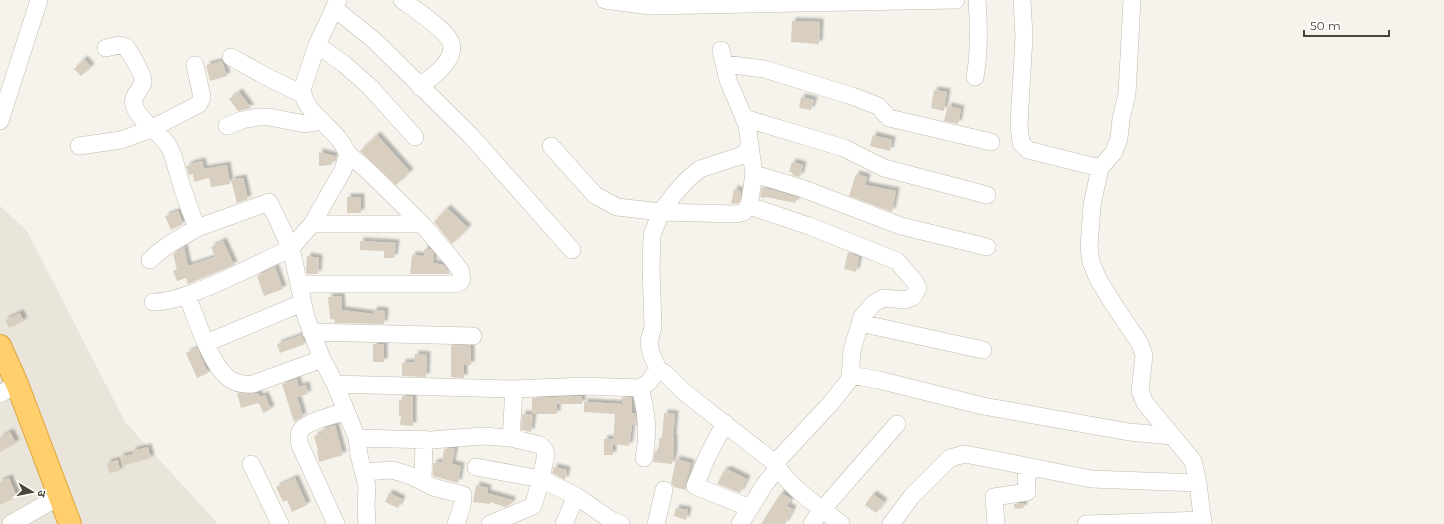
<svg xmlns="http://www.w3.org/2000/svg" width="1444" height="524" viewBox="0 0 1444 524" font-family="Montserrat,'Noto Sans Devanagari',sans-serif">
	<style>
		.residential { fill: #eae5da }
		.building { fill: #d8cfc1; filter: url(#shadow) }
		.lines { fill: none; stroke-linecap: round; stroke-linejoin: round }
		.minor-casing { stroke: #c2bbae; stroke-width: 18 }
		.highway-casing { stroke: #e0a43c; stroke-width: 24 }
		.minor { stroke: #fff; stroke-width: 17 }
		.highway { stroke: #ffcf6e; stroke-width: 22 }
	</style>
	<defs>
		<filter id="shadow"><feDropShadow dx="3.5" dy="-3.5" stdDeviation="1" flood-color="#0004"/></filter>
	</defs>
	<rect width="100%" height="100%" fill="#f6f3ec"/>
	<path class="residential" d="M 0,206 L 27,231 L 125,422 L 218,524 L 0,524 Z"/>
	<path class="building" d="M 792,21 L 820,22 L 819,44 L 791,42 Z
		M 84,59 L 91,67 L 81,76 L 74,69 Z
		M 222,61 L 227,76 L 210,81 L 206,65 Z
		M 934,90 L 947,92 L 944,111 L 931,108 Z
		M 239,92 L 251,108 L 238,111 L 229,99 Z
		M 801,97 L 814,100 L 811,110 L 799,108 Z
		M 948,106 L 961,109 L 958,124 L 944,121 Z
		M 377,135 L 410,172 L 396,185 L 360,151 Z
		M 873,135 L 892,140 L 890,151 L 870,146 Z
		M 319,152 L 335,156 L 331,165 L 319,166 Z
		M 202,161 L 204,169 L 227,165 L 230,184 L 211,187 L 209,178 L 194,182 L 193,174 L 189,175 L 186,166 L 190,165 L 190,164 Z
		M 792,162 L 803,165 L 800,177 L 792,175 L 793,173 L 789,172 Z
		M 856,174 L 867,177 L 865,185 L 896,191 L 892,212 L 849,196 Z
		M 243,178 L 248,199 L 237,203 L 231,180 Z
		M 762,187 L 797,197 L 795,203 L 766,197 L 765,198 L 760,197 Z
		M 734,189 L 741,191 L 740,202 L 738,203 L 731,204 Z
		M 347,197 L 361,197 L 361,213 L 347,213 Z
		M 447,208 L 468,228 L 452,244 L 434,222 Z
		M 178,211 L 183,224 L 171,230 L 165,216 Z
		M 223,241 L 234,265 L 188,284 L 186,278 L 177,281 L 173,271 L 177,269 L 173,254 L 184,247 L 188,266 L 215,257 L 211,247 Z
		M 360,241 L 396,243 L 394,258 L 384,258 L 384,251 L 360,250 Z
		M 424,249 L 431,249 L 434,253 L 433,263 L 444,265 L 450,274 L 410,274 L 412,255 L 424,256 Z
		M 848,252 L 859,257 L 856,272 L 844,269 Z
		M 307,256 L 319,258 L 318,274 L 307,274 L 306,269 Z
		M 275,267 L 283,289 L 264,296 L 257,276 Z
		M 341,296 L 342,310 L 373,314 L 374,310 L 385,311 L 384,324 L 334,323 L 335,320 L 330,319 L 328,297 Z
		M 20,313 L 24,321 L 9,328 L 5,320 Z
		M 302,335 L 305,344 L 280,353 L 277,344 Z
		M 373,344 L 384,344 L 384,362 L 373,362 Z
		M 451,345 L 471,346 L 471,365 L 464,365 L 464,378 L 451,377 Z
		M 197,348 L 208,373 L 197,378 L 186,353 Z
		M 415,354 L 427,355 L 426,377 L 402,376 L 402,363 L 414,362 Z
		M 297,379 L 299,387 L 306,385 L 308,394 L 297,397 L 303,416 L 294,422 L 282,384 Z
		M 237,393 L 250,394 L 258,393 L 260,397 L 265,395 L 271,409 L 263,413 L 259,403 L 241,408 Z
		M 402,396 L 413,396 L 413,426 L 400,425 L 401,416 L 399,416 L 399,400 L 402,400 Z
		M 582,396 L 582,404 L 557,404 L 557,414 L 532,414 L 532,398 Z
		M 622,397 L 632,398 L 632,413 L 635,413 L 636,416 L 637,425 L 632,425 L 629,446 L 613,444 L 615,414 L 584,412 L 584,402 L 622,404 Z
		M 664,413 L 675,414 L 673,438 L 674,438 L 674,453 L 672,464 L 653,462 L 655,451 L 659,451 L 659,438 L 662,438 Z
		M 522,414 L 533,415 L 531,432 L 521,430 Z
		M 335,425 L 343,455 L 319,462 L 317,450 L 318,450 L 314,436 L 322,434 L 321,430 Z
		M 10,432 L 16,443 L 0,452 L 0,438 Z
		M 604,439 L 613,439 L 613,455 L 604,455 Z
		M 148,447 L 151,458 L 122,466 L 120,457 L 133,454 L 132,451 Z
		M 455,448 L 452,464 L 461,466 L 458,483 L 433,476 L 433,463 L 442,462 L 444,449 Z
		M 676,459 L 691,463 L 686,483 L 686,490 L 674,487 L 671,483 Z
		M 118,460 L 120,471 L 109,473 L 107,463 Z
		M 554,467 L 567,470 L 565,480 L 552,473 Z
		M 727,469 L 747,479 L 740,493 L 717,484 L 724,470 L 726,471 Z
		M 9,478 L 17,497 L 0,505 L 0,482 Z
		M 295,478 L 307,505 L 292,512 L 287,500 L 283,502 L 276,487 Z
		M 476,485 L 488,488 L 487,493 L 512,500 L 511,504 L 505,507 L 490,502 L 490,504 L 473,502 Z
		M 389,493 L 402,499 L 398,508 L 385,502 Z
		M 781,493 L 791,499 L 787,506 L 793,509 L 785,524 L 761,524 Z
		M 873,494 L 884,502 L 876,513 L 865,505 Z
		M 1023,503 L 1024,508 L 1015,509 L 1014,504 Z
		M 676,508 L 688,510 L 686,520 L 674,516 Z"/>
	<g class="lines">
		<g class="minor-casing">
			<path id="minor" d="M 338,0 L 317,45 L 303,87 C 300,107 327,124 338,138 C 342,142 345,149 348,154 L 343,170 L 312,224 L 291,248 L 306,317 L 322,359 L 335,384 L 357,438 L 359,455 L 367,486 L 366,505 L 367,524
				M 402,0 C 413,8 448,31 451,43 C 453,48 451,54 449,58 C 443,70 429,78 420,87
				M 605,0 L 649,6 L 956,0
				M 1022,0 L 1024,37 L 1019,124 L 1021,143 L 1028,150 L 1100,168
				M 1132,0 L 1127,94 L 1121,119 L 1119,138 L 1114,152 L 1100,168 L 1092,205 L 1089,248 L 1091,262 L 1098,279 L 1114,305 L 1139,342 L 1144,355 L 1140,391 L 1145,403 L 1193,461 L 1198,483 L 1203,524
				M 334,8 L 375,41 L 471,136 L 572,250
				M 317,45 L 344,64 L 370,87 L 415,137
				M 106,48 L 119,45 L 126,47 C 131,55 144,74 143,83 C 141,90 131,96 134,105 C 140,123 160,131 169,147 C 174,155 175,164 178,173 C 183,192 190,210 197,228 L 269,202 L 291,248 C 262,262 233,277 203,289 C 187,295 170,302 153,302
				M 231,57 L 267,77 L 302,94
				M 725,64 L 764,69 L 852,96 L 878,106 L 889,118 L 991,142
				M 975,77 C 980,51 979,26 977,0
				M 744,118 L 844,148 L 884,168 L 987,195
				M 0,121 L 39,0
				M 227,126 L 242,120 L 258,117 L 269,117 L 305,124 L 322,121
				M 79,146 L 121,140 L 151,129 L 199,104 L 202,97 L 195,65
				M 551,146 L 595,195 L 617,207 L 661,212 L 736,214 L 744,212 L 749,206 L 754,174 L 750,146
				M 754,174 L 801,188 L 901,226 L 987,247
				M 749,206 L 809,226 L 897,261 L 915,282 L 918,288 L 913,297 L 905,300 L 883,298 L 873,304 L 862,317 L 852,350 L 850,379 L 831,403 L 775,463
				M 312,224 L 422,224
				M 150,260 C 164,246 180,238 197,228
				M 299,284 L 455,284 L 460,282 L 462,279 L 460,270 L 451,258 L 422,224 L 366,169 L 348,154
				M 187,295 C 196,318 209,361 227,377 C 235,384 244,385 253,384 L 322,359
				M 860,323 L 983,350
				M 311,332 L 473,336
				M 206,343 L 302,303
				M 658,369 L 666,374 L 684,392 L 775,463 C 789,488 819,506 841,524
				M 850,375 L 879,380 L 983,406 L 1129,432 L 1172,436
				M 335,384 L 514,389 L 585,386 L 640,388 L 649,382 L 658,369 L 651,353 L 649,341 L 653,327 L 651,268 L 652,235 L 661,212 L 675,193 L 689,178 L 700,169 L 743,155 L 750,146 L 747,125 L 728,80 L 721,50
				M 640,388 C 647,412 649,434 644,458
				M 0,394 L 17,384
				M 725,423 L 708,455 L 695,486 L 750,508 L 765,484 L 778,468
				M 357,438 L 431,440 L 483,436 L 511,438 L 540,445 L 544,449 L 546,454 L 541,479 L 576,496 L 611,520 L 621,524
				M 511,438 L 514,389
				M 251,464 L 280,524
				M 476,467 L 541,479 L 533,506 L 490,524
				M 364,472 L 392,470 L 399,472 L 409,475 L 433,487 L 463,495 L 462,506 L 456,524
				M 423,482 L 424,439
				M 822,510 L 897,424
				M 11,524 L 60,496
				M 336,524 L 300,445 C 299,441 298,437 300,432 C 303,422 335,415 346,411
				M 564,524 L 576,496
				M 656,524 L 664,490
				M 740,524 L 750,508
				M 812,524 L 821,510
				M 891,524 L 912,496 L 950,458 L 965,454 L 1026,466
				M 996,524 L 994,497 L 1027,492 L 1026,466 L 1091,479 L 1198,483
				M 1086,524 L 1203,520"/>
		</g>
		<g class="highway-casing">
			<path id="highway" d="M 0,346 L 17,384 L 70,524"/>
		</g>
		<use href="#minor" class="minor"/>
		<use href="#highway" class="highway"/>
	</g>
	<g transform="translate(32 492) rotate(100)" stroke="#ffffff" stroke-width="3" paint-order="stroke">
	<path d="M0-3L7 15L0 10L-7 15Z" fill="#4b4439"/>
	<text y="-6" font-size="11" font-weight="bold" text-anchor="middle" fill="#4b4439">उ</text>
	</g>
	<path d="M1304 30v6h85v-6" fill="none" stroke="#4b4439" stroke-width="2"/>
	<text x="1310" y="30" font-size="12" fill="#4b4439" stroke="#ffffff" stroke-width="3" paint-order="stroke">50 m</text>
</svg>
